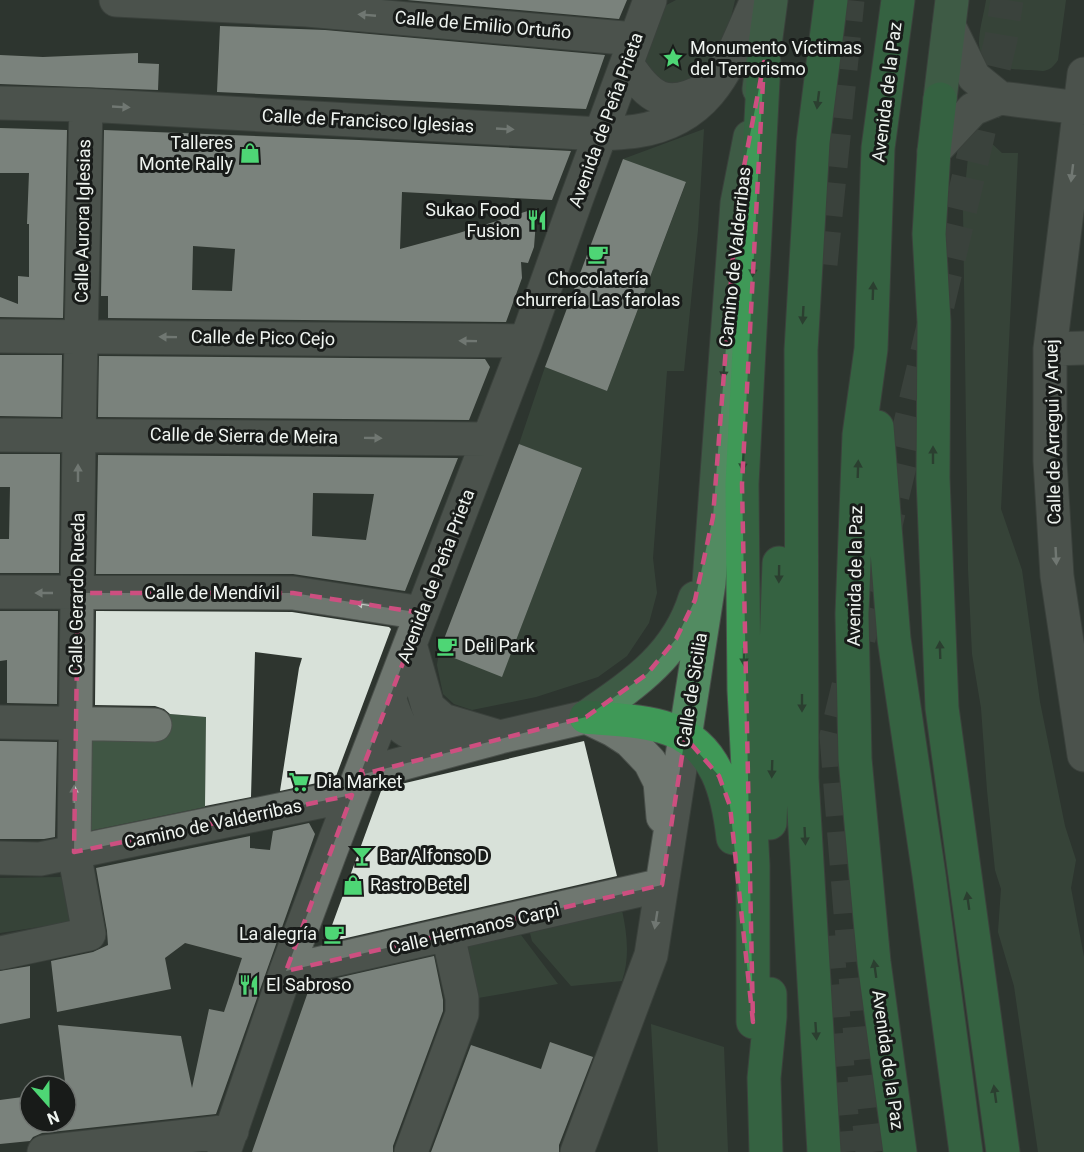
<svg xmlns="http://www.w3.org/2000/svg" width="1084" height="1152" viewBox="0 0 1084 1152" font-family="Roboto,sans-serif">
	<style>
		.green { fill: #405644 }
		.building { fill: #d8e1d9; fill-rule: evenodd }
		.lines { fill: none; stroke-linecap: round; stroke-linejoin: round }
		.highway-tunnel { stroke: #4b524c; stroke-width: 33; stroke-dasharray: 33 16; stroke-linecap: butt }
		.minor-casing { stroke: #4a504b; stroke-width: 35 }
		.major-casing { stroke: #4a504b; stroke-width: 35 }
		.highway-casing { stroke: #4a504b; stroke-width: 35 }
		.minor { stroke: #6f7770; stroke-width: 33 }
		.major { stroke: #528b61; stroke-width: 33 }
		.highway { stroke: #3f9957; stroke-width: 33 }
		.oneway { fill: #c2c8c3 }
		.oneway2 { fill: #284d32 }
		.oneway3 { fill: #2c4232 }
		.marked { fill: none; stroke: #cd4f80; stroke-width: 4.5; stroke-dasharray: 12 8; stroke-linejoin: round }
		.labels { text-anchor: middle; stroke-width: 6; stroke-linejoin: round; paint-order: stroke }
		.street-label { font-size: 18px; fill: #eff4f0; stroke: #181b19 }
		.poi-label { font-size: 18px; fill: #eff4f0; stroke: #181b19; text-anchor: start }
	</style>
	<rect width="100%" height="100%" fill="#2e352f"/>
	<path class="green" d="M 676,0 L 735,0 C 729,26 724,55 703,74 C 694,82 679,87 668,92 L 641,66 L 657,10 Z
		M 986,0 L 1066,0 L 1058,60 C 1054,66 1050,70 1043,71 C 1023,69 980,73 979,43 C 979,29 984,14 986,0 Z
		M 704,129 L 698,230 L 684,371 L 667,371 L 653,558 L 657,593 L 649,623 L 627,656 L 598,677 L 536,697 L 472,710 L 454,704 L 443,694 L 437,665 L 439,652 L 502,676 L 582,469 L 519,444 L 545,367 L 607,391 L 686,183 L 623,159 Z
		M 970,137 L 988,140 L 1002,153 L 1018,153 L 1001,509 L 1022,570 L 1040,702 L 1065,826 L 1076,860 L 1071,888 L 1084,957 L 1084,1152 L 1038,1152 L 1014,986 L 998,932 L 1001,889 L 995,870 L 987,790 L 981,708 L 972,654 L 968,569 L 963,208 Z
		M 157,713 L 206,717 L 205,807 L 84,832 L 86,735 Z
		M 62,877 L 71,922 L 0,933 L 0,878 Z
		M 622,910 C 627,934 630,957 622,981 L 571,986 L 532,941 L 530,933 Z
		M 521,935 L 558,984 L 478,998 L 468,946 Z
		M 651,1024 L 724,1047 L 728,1152 L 658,1152 Z"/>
	<path class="building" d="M 407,0 L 627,0 L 619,19 Z
		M 220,26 L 325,30 L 605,55 L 586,109 L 217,92 Z
		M 138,53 L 138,63 L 159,64 L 158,90 L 0,84 L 0,55 L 43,57 Z
		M 0,128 L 67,130 L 63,318 L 0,317 L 0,297 L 18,304 L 18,276 L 29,277 L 29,224 L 27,224 L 29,173 L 0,173 Z
		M 104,130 L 359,140 L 571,151 L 552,200 L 402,192 L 400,249 L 459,233 L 537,208 L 534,247 L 528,263 L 521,262 L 522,278 L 506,322 L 108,318 L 108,296 L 101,296 ZM 193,246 L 235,249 L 232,291 L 192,290 Z
		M 623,159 L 686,182 L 607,391 L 545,367 Z
		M 0,355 L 62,355 L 61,417 L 0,416 Z
		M 99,356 L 485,359 L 490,367 L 469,420 L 98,417 Z
		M 519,444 L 582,468 L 502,677 L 439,652 Z
		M 0,454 L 60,454 L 59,573 L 0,573 L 0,539 L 9,539 L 10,487 L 0,487 Z
		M 98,455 L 458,458 L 405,591 L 293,574 L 96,574 ZM 313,493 L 374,494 L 366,540 L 312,536 Z
		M 0,611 L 58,611 L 57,704 L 7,703 L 7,660 L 0,661 Z
		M 96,611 L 292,612 L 389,627 L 391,629 L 335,779 L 280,791 L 299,668 L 302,658 L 255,652 L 251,797 L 205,806 L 206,717 L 170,714 L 164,709 L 155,706 L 95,705 Z
		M 0,741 L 57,742 L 55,837 L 44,839 L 0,839 Z
		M 584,741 L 617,876 L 329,942 L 327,939 L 381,791 L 384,788 Z
		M 309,823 L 315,834 L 216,1114 L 42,1133 L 33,1137 L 30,1141 L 0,1144 L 0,1100 L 30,1096 L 30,1122 L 70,1122 L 58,1025 L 181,1036 L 192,1088 L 209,1009 L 224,1012 L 242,958 L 185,943 L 165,958 L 171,989 L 57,1012 L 51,961 L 93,952 L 108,945 L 107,931 L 96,868 L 250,836 L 250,848 L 270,850 L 273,831 Z
		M 434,956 L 443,1000 L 443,1011 L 393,1146 L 393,1152 L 252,1152 L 309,989 L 315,983 Z
		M 30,966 L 30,1018 L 0,1024 L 0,971 Z
		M 550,1042 L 593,1057 L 559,1145 L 559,1152 L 431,1152 L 471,1045 L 541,1069 Z"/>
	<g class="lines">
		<path class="highway-tunnel" d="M 821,264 L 848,0
			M 859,639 L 1001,39 L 1007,0
			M 848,686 L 836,736 L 860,1038 L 872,1152
			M 827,936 L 845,1152"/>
		<g class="minor-casing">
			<path id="minor" d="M 116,0 L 307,10 L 635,39
				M 949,26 L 974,77 L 1000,98
				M 627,64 C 649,98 666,111 706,89
				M 1084,74 L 1050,349 L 1050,461 L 1057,576 L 1084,755
				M 0,103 L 86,105 L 600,134 C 612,133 625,133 637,131 C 714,119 729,62 757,0
				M 934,151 L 973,109 L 1000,98 L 1080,108
				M 0,336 L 526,341
				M 1050,349 L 1084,348
				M 0,435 L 488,439
				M 0,592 L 293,593 L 422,613
				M 410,644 L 428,707 L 443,720 L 500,737
				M 389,699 C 393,707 396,719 401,726 C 411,738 448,742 462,741
				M 0,722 L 155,725
				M 360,775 L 500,737 L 586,717 L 613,730 L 630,741 L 650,762 L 660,782 L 663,817
				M 0,858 L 40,859 L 352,795
				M 0,953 L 89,934 L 74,852 L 79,435 L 86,105
				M 286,971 L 662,885
				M 44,1152 L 232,1131
				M 224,1152 L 286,971 L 330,853 L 526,341 L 578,195 L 650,0
				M 411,1152 L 462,1014 L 462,998 L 448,935
				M 577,1152 L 651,955 L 685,737"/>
		</g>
		<g class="major-casing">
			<path id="major" d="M 759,89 L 771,0
				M 940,99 L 952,0
				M 586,717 C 634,684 677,656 695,598
				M 685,737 L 709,583 L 737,203 L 750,137"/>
		</g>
		<g class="highway-casing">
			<path id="highway" d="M 898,0 L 878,148 L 871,349 L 859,435 L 852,614 L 855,759 L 874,962 L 900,1152
				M 940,99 L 934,151 L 929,234 L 934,322 L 933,478 L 942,708 L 1003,1152
				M 877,427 L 894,639 L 929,875 L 966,1152
				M 586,717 C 614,720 643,720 669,729 C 717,745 728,794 733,838
				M 770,823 L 779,563
				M 753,1022 L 753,865 L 744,690 L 742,484 L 764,62
				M 766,1152 L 764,1078 L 770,1017 L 770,994
				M 824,1152 L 802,778 L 801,350 L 813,142 L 831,0"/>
		</g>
		<use href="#minor" class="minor"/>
		<use href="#major" class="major"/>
		<use href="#highway" class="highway"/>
	</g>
	<defs><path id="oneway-solid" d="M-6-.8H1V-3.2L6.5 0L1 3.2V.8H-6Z" transform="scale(1.5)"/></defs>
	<g class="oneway">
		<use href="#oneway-solid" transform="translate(367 15) rotate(-175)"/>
		<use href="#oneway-solid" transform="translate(121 107) rotate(3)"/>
		<use href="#oneway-solid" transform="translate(505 129) rotate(3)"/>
		<use href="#oneway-solid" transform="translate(1072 173) rotate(97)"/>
		<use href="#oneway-solid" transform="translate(168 337) rotate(-179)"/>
		<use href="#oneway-solid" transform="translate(468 341) rotate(-179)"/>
		<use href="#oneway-solid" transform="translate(373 438) rotate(1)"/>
		<use href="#oneway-solid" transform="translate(78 473) rotate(-90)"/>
		<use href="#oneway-solid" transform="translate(1056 556) rotate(87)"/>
		<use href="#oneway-solid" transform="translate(44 593) rotate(-180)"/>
		<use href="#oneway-solid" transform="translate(364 604) rotate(-171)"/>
		<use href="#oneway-solid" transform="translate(74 794) rotate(-89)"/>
		<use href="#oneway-solid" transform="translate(656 920) rotate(99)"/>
	</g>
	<g class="oneway2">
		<use href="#oneway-solid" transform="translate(818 100) rotate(97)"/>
		<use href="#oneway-solid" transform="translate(753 268) rotate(93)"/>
		<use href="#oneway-solid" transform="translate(873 291) rotate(-88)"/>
		<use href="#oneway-solid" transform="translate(803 315) rotate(93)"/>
		<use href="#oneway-solid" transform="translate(933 455) rotate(-90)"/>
		<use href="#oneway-solid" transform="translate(743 462) rotate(93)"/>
		<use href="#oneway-solid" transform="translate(858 469) rotate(-88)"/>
		<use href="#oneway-solid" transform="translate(779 574) rotate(91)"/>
		<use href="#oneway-solid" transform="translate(940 650) rotate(-92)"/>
		<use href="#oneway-solid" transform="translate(744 657) rotate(90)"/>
		<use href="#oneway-solid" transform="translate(802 703) rotate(90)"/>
		<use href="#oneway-solid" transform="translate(772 769) rotate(92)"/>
		<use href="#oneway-solid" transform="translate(805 836) rotate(87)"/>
		<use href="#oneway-solid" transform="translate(968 901) rotate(-98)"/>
		<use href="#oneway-solid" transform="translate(875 969) rotate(-98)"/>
		<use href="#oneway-solid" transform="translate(816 1031) rotate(86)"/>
		<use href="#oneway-solid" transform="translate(995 1094) rotate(-98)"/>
	</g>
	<use class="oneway3" href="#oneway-solid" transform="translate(724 370) rotate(94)"/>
	<path d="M0 0H1084V1152H0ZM 764,62 L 742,484 L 753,1022 L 730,806 L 719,776 L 685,737 L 662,885 L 286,971 L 352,795 L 74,852 L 78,593 L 293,593 L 422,613 L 360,775 L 586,717 L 647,674 L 676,639 L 695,600 L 713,517 L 737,203 Z" fill="#2e352f" fill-opacity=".55" fill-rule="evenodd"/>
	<path class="marked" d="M 764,62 L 742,484 L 753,1022 L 730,806 L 719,776 L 685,737 L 662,885 L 286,971 L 352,795 L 74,852 L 78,593 L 293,593 L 422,613 L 360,775 L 586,717 L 647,674 L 676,639 L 695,600 L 713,517 L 737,203 Z"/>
	<defs>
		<g id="sight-bare" transform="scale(1.62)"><path d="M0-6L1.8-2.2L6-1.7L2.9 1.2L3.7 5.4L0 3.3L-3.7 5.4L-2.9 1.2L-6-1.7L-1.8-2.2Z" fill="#4ed675" stroke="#181b19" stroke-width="2.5" paint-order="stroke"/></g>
		<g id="shop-bare" transform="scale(1.62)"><path d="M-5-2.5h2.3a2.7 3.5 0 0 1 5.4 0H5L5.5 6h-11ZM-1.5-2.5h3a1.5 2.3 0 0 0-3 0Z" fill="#4ed675" stroke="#181b19" stroke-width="2.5" paint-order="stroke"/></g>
		<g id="restaurant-bare" transform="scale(1.62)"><path d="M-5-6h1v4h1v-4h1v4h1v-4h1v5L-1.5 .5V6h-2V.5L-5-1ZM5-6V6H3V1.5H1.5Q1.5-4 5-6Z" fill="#4ed675" stroke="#181b19" stroke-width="2.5" paint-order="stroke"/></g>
		<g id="cafe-bare" transform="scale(1.62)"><path d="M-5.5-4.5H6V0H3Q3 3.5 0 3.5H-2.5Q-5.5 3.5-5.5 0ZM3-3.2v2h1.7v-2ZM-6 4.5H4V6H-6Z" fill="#4ed675" stroke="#181b19" stroke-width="2.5" paint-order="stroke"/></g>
		<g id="supermarket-bare" transform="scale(1.62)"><path d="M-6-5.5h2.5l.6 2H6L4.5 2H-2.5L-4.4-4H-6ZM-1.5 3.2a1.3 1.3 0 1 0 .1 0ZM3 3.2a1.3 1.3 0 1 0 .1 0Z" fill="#4ed675" stroke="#181b19" stroke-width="2.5" paint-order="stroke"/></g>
		<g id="bar-bare" transform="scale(1.62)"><path d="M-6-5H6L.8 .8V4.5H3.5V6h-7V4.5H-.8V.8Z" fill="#4ed675" stroke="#181b19" stroke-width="2.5" paint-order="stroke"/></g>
	</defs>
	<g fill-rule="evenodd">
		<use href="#sight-bare" x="673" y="58"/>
		<use href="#shop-bare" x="250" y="153"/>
		<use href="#restaurant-bare" x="537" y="220"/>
		<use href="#cafe-bare" x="598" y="254"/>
		<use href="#cafe-bare" x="447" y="646"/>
		<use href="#supermarket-bare" x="299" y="782"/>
		<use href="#bar-bare" x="362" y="856"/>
		<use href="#shop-bare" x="353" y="885"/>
		<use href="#cafe-bare" x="334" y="934"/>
		<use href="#restaurant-bare" x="249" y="985"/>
	</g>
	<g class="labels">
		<g class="street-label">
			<text transform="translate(483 25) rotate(5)" y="6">Calle de Emilio Ortuño</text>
			<text transform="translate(887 92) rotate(-83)" y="6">Avenida de la Paz</text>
			<text transform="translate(606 120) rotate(-70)" y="6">Avenida de Peña Prieta</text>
			<text transform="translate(368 121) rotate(3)" y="6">Calle de Francisco Iglesias</text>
			<text transform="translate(83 221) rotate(-89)" y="6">Calle Aurora Iglesias</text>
			<text transform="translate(735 257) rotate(-84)" y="6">Camino de Valderribas</text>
			<text transform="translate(263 338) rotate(1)" y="6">Calle de Pico Cejo</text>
			<text transform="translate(1053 432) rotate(-91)" y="6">Calle de Arregui y Aruej</text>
			<text transform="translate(244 436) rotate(1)" y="6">Calle de Sierra de Meira</text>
			<text transform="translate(436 576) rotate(-69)" y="6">Avenida de Peña Prieta</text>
			<text transform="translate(855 576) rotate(-89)" y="6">Avenida de la Paz</text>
			<text x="212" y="599">Calle de Mendívil</text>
			<text transform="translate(77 594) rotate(-89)" y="6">Calle Gerardo Rueda</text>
			<text transform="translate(692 690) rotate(-81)" y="6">Calle de Sicilia</text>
			<text transform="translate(213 824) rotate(-12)" y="6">Camino de Valderribas</text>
			<text transform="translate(474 929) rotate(-13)" y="6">Calle Hermanos Carpi</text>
			<text transform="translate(888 1060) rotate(82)" y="6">Avenida de la Paz</text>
		</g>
		<g class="poi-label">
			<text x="690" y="54">Monumento Víctimas<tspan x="690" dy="21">del Terrorismo</tspan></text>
			<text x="233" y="149" text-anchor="end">Talleres<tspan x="233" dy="21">Monte Rally</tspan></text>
			<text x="520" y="216" text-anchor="end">Sukao Food<tspan x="520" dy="21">Fusion</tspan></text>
			<text x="598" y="285" text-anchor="middle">Chocolatería<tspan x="598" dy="21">churrería Las farolas</tspan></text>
			<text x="464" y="652">Deli Park</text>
			<text x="316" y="788">Dia Market</text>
			<text x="379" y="862">Bar Alfonso D</text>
			<text x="370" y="891">Rastro Betel</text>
			<text x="317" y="940" text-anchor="end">La alegría</text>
			<text x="266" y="991">El Sabroso</text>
		</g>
	</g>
	<g transform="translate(48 1104) rotate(159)"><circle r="28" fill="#181b19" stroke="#6e726f" stroke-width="1.5"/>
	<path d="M0-4.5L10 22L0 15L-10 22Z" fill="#4ed675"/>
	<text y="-9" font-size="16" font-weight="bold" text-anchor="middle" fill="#eff4f0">N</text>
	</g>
</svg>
